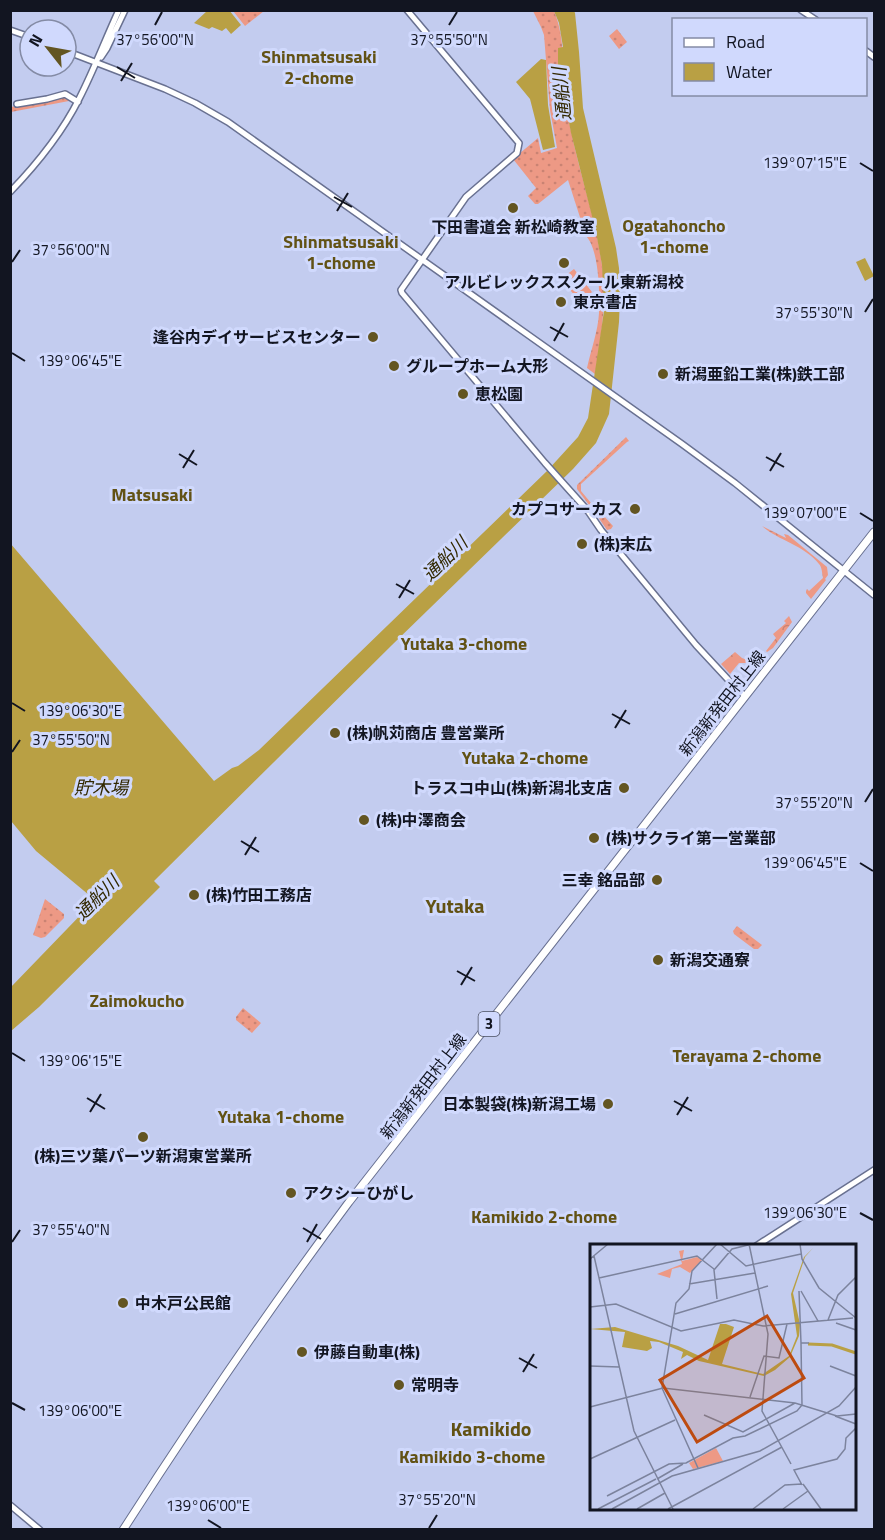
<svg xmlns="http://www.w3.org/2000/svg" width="885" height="1540" viewBox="0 0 885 1540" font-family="'Titillium Web','Noto Sans JP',sans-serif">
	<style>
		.grass { fill: url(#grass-dots) }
		.forest { fill: url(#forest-crowns) }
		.garden { fill: #ed9985 }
		.water { fill: #b9a044 }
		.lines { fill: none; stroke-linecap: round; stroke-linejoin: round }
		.tertiary-casing { stroke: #697191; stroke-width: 8 }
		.primary-casing { stroke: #697191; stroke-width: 9 }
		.tertiary { stroke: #fff; stroke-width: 5 }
		.primary { stroke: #fff; stroke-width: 7 }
		.ticks { fill: none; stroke: #121521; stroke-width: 2 }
		.poi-dot { fill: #635522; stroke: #d0d9fd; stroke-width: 2 }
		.labels { text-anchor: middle; stroke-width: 6; stroke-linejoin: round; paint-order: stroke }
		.shield { fill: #d0d9fd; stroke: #4b5063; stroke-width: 1.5 }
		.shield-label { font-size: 15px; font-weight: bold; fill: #121521 }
		.poi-label { font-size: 16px; font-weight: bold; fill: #121521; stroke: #d0d9fd; text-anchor: start }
		.street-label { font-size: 16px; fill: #121521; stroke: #d0d9fd }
		.neighbourhood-label { font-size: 18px; font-weight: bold; fill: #625215; stroke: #d0d9fd }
		.water-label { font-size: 18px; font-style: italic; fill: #322800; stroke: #d0d9fd }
		.quarter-label { font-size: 20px; font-weight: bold; fill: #625215; stroke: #d0d9fd }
		.inset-river { fill: none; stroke: #b9a044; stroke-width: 3 }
		.inset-road { fill: none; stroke: #7c839d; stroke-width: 1.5 }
		.view { fill: #bd4b10; fill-opacity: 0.15; stroke: #bd4b10; stroke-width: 3 }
		.inset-edge { fill: none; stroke: #121521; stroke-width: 3 }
		.ticks-label { font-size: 15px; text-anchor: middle; fill: #121521; stroke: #d0d9fd; stroke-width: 6; stroke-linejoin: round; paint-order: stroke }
	</style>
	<defs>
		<pattern id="grass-dots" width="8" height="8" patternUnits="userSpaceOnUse" patternTransform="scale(1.5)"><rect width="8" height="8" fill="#ed9985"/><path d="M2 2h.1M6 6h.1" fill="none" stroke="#ca8373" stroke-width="1.8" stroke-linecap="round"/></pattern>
		<pattern id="forest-crowns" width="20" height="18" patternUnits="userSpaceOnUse" patternTransform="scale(1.5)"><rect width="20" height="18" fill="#ed9985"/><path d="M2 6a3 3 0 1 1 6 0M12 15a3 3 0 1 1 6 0" fill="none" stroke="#ca8373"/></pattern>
	</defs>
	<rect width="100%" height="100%" fill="#c3ccef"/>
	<path class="grass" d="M 233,11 L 264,11 L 245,26 Z
		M 533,11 L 554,11 C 567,42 561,76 567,109 C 575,162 595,212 602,265 C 607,302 601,338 595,374 L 587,368 C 591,350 598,331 599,313 C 600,294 599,249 586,236 L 568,180 L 538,204 L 535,204 L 528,196 L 536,188 L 513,159 L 538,138 L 541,153 L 557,148 L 550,110 L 544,35 L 541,27 Z
		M 617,29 L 627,42 L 619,49 L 609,36 Z
		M 65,96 L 69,99 L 69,101 L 11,112 L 11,107 L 48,101 Z
		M 626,437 L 629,441 L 627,442 L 581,484 L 581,491 L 591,503 L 589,505 L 577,489 L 577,485 Z
		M 594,505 L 613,526 L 611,529 L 607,530 L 591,507 Z
		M 45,899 L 64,914 L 64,918 L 45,937 L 41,938 L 33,935 Z
		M 737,926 L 762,945 L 758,949 L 754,949 L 734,934 L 733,931 Z
		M 243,1008 L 261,1023 L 252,1033 L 236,1020 L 236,1017 Z"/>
	<path class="forest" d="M 762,526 L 786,538 L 784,534 L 788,535 L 827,567 L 828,575 L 825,579 L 826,580 L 811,599 L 806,593 L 806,591 L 807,589 L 809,591 L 823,578 C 822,573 822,567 819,564 C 804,545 779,541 762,526 Z
		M 789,616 L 792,622 L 773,648 L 767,652 L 766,651 L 776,638 L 773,634 L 786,623 L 784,621 Z
		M 735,652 L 742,658 L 757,664 L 765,654 L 765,656 L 761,661 L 759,669 L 752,663 L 739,663 L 730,674 L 721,664 Z"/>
	<path class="garden" d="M 574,269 L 592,292 L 580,302 L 561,279 Z"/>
	<path class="water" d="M 229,10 L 241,25 L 231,34 L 226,28 L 222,31 L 212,27 L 209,29 L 194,23 L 207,11 Z
		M 554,11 L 574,11 L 575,13 L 579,52 L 583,108 L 616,248 L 619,268 L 620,297 L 619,322 L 609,414 L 596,443 L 573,469 L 392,645 L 154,881 L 160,887 L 39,1007 L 11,1031 L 11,987 L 95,900 L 36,851 L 11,821 L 10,543 L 214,781 L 232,768 L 238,766 L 259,750 L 547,471 L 578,437 L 588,418 L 604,311 L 602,265 L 596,232 L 571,133 L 565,101 L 564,69 L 558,68 L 558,48 L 563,47 L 559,23 Z
		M 541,59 L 546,60 L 548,105 L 555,147 L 543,150 L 530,99 L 516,82 Z
		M 865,258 L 874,276 L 865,281 L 856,262 Z"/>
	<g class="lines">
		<g class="tertiary-casing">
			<path id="tertiary" d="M 407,10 L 519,143 L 517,153 L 466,197 L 401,290 L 402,293 L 545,463 L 588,511 L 601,530 L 696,645 L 735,687 L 745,696
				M 801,10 L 816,20
				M 10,30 L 30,37
				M 66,51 L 165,89 L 195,103 L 228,122 L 682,444 L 735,483 L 874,595
				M 866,51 L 874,57
				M 101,57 L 107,48 L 125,10
				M 17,104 L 47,99 L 65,94 L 78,102
				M 10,192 C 37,164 62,133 79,99 C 94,70 105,40 119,10
				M 756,1246 L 874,1170
				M 10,1505 L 40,1530"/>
		</g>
		<g class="primary-casing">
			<path id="primary" d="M 123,1530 C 195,1418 269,1309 349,1202 L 874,532"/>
		</g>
		<use href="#tertiary" class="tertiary"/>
		<use href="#primary" class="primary"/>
	</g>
	<path class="ticks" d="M 155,25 L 162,12M 449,25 L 457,12M 117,67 L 135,78M 121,81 L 132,63M 860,163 L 873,171M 334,197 L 352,207M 337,211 L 348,193M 12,262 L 20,250M 865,312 L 873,299M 550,327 L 568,337M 554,341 L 564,323M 12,353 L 25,361M 179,454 L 197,465M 766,457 L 784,467M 183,468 L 194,450M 770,471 L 781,453M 860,513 L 873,521M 396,584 L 414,594M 399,598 L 410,580M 12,703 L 25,711M 612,714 L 630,724M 615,728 L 626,710M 12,752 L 20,740M 865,802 L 873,789M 241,841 L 259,852M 245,855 L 256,837M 860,863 L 873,871M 457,971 L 475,981M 461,985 L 472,967M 12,1053 L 25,1061M 87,1098 L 105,1109M 674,1101 L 692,1111M 90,1112 L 101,1094M 677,1115 L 688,1097M 860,1213 L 873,1220M 303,1228 L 321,1239M 12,1242 L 20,1230M 307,1242 L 317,1224M 519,1358 L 537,1368M 523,1372 L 534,1354M 12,1403 L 25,1410M 208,1520 L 221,1528M 429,1528 L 437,1515"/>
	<g class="poi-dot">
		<circle cx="513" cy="208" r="6"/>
		<circle cx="564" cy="263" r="6"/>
		<circle cx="561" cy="302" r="6"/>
		<circle cx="373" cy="337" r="6"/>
		<circle cx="394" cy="366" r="6"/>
		<circle cx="663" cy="374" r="6"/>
		<circle cx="463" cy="394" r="6"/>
		<circle cx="635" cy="509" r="6"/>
		<circle cx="582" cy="544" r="6"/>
		<circle cx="335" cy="733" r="6"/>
		<circle cx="624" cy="788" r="6"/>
		<circle cx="364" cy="820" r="6"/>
		<circle cx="594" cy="838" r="6"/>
		<circle cx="657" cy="880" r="6"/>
		<circle cx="194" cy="895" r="6"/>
		<circle cx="658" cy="960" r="6"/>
		<circle cx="608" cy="1104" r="6"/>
		<circle cx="143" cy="1137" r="6"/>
		<circle cx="291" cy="1193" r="6"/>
		<circle cx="123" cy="1303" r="6"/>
		<circle cx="302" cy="1352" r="6"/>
		<circle cx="399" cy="1385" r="6"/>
	</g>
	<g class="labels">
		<rect class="shield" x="478.5" y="1012" width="21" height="24" rx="4.5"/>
		<g class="shield-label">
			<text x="489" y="1029">3</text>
		</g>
		<g class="poi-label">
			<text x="513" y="233" text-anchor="middle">下田書道会 新松崎教室</text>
			<text x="564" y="288" text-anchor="middle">アルビレックススクール東新潟校</text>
			<text x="573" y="308">東京書店</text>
			<text x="361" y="343" text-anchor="end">逢谷内デイサービスセンター</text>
			<text x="406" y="372">グループホーム大形</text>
			<text x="675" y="380">新潟亜鉛工業(株)鉄工部</text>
			<text x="475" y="400">恵松園</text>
			<text x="623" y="515" text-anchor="end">カプコサーカス</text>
			<text x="594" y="550">(株)末広</text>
			<text x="347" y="739">(株)帆苅商店 豊営業所</text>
			<text x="612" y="794" text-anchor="end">トラスコ中山(株)新潟北支店</text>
			<text x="376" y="826">(株)中澤商会</text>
			<text x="606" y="844">(株)サクライ第一営業部</text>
			<text x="645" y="886" text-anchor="end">三幸 銘品部</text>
			<text x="206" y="901">(株)竹田工務店</text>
			<text x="670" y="966">新潟交通寮</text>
			<text x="596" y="1110" text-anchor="end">日本製袋(株)新潟工場</text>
			<text x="143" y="1162" text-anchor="middle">(株)三ツ葉パーツ新潟東営業所</text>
			<text x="303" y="1199">アクシーひがし</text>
			<text x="135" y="1309">中木戸公民館</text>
			<text x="314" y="1358">伊藤自動車(株)</text>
			<text x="411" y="1391">常明寺</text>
		</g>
		<g class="street-label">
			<text transform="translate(722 703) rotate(-52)" y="6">新潟新発田村上線</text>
			<text transform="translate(423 1086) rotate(-52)" y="6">新潟新発田村上線</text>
		</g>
		<g class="neighbourhood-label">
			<text x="319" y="63">Shinmatsusaki<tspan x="319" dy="21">2-chome</tspan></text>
			<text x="674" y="232">Ogatahoncho<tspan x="674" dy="21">1-chome</tspan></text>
			<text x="341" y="248">Shinmatsusaki<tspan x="341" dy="21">1-chome</tspan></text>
			<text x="152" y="501">Matsusaki</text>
			<text x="464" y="650">Yutaka 3-chome</text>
			<text x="525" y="764">Yutaka 2-chome</text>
			<text x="137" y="1007">Zaimokucho</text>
			<text x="747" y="1062">Terayama 2-chome</text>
			<text x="281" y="1123">Yutaka 1-chome</text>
			<text x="544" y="1223">Kamikido 2-chome</text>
			<text x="472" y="1463">Kamikido 3-chome</text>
		</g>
		<g class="water-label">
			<text transform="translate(562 94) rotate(-96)" y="6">通船川</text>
			<text transform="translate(445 559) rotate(-44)" y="6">通船川</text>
			<text x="101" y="794">貯木場</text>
			<text transform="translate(97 898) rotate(-45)" y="6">通船川</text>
		</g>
		<g class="quarter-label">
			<text x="455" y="913">Yutaka</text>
			<text x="491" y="1436">Kamikido</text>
		</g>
	</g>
	<g transform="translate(590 1244)">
		<rect width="266" height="266" fill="#c3ccef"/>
		<path d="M 94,6 L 92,17 L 107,13 L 112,16 L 100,29 L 90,23 L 82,25 L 80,34 L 67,30 L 92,20 L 89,7 ZM 126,204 L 133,217 L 103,225 L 99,219 Z" fill="#ed9985"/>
		<path d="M 238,0 L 223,4 L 215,13 L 203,49 L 210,80 L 209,92 L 200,113 L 185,126 L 174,132 L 109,117 L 97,111 L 91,115 L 93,108 L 69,98 L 60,97 L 62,104 L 57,107 L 32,103 L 35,88 L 0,85 L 25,83 L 88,102 L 118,116 L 130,80 L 136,80 L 144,83 L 132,120 L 173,130 L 199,112 L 207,92 L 201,50 L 214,13 L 223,4 Z" fill="#b9a044"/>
		<path class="inset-river" d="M 218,100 L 242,101 L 266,109"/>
		<path class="inset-road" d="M 130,0 L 156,22 L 211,10M 159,0 L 178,90 L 172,167 L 201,220M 210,0 L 212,15 L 229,44 L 266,74M 4,12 L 44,187 L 83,265M 0,15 L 18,0M 9,34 L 107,12 L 124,25M 99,40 L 165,29M 209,47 L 211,99M 211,47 L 228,77M 127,55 L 124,26 L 142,5 L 162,0M 0,63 L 26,60 L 91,87 L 144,76 L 173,82 L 263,74M 85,70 L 178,42M 238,76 L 248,51 L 266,33M 246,79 L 266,86M 0,122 L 29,123M 240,122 L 266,132M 160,153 L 174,112 L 189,114 L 197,80M 0,163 L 73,144 L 205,159 L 247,172 L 266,170M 114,171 L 153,188 L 205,159M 245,172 L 266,180M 0,215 L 85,176M 108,224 L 72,144 L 86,59 L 99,45 L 102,27 L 127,0M 67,235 L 93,220M 213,240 L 231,265M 212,241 L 204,226 L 247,215 L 255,205 L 256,194 L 266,184M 17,252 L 79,220 L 96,219 L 143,194 L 155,192 L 207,167 L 212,161 L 211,99 L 219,99M 8,265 L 66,235M 22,265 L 82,232 L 170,207 L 249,162 L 266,143M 47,265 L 75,249M 78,265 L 192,203M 163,265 L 195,241 L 212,240M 193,265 L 218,247"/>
		<path class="view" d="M 177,72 L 214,134 L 107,198 L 70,136 Z"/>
		<rect width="266" height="266" class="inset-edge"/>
	</g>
	<g class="ticks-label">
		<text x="449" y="45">37°55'50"N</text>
		<text x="155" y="45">37°56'00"N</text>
		<text x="805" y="168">139°07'15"E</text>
		<text x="71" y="255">37°56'00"N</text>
		<text x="814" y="318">37°55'30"N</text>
		<text x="80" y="366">139°06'45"E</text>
		<text x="805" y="518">139°07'00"E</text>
		<text x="80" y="716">139°06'30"E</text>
		<text x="71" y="745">37°55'50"N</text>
		<text x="814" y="808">37°55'20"N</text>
		<text x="805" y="868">139°06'45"E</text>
		<text x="80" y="1066">139°06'15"E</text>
		<text x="805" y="1218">139°06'30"E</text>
		<text x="71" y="1235">37°55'40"N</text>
		<text x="80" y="1416">139°06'00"E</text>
		<text x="437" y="1505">37°55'20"N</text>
		<text x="208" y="1511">139°06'00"E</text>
	</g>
	<rect width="885" height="1540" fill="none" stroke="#121521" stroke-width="24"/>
	<rect x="672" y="18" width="195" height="78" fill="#d0d9fd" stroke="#848ba5" stroke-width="1.5"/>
	<rect x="684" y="38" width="30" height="9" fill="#ffffff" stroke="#848ba5" stroke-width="1.5"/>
	<text x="726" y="48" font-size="18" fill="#121521">Road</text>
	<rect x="684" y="63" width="30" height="18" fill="#b9a044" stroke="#848ba5" stroke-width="1.5"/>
	<text x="726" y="78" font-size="18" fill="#121521">Water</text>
	<g transform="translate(48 48) rotate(301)"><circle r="28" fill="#d0d9fd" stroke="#848ba5" stroke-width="1.5"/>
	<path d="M0-4.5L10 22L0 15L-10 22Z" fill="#635522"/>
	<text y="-9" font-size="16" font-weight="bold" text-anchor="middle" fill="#121521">N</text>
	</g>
</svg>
